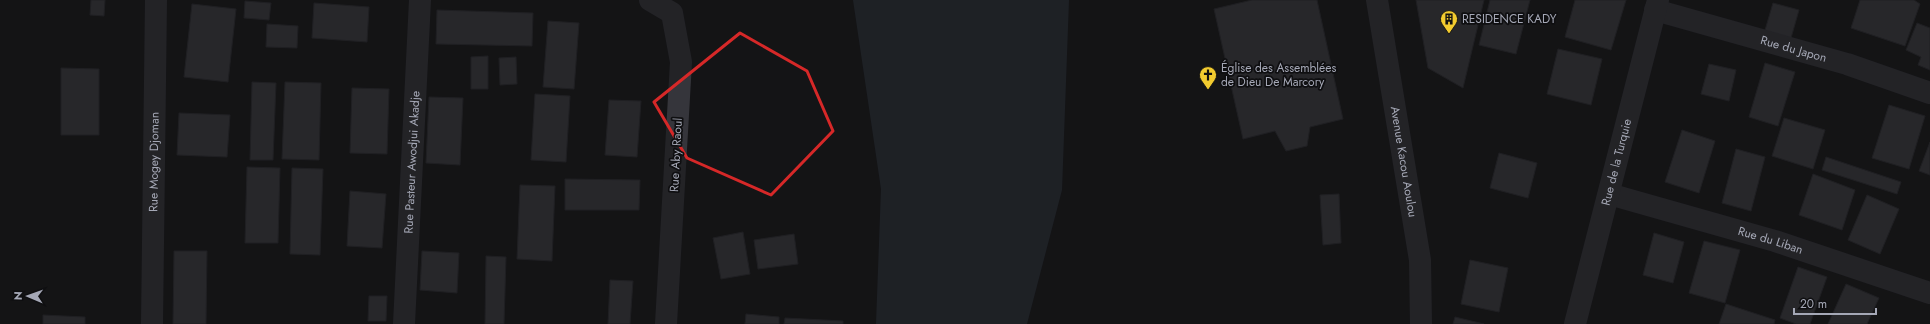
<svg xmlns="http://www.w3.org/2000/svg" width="1930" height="324" viewBox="0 0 1930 324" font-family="Jost,sans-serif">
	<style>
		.water { fill: #2a3139 }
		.building { fill: #3e3e43; stroke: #2e2e32 }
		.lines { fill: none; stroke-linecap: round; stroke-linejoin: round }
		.minor { stroke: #35353b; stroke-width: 22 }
		.marked { fill: none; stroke: #d62828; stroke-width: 3; stroke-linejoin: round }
		.labels { text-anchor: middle; stroke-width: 3.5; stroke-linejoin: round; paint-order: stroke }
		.poi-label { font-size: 12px; fill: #a5a8b6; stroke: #0f0f11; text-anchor: start }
		.street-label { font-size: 12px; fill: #a5a8b6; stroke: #0f0f11 }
	</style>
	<rect width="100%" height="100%" fill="#141416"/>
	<path class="water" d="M 853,0 L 1069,0 L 1062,190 L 1027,324 L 876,324 L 881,189 Z"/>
	<path class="building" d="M 91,0 L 105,0 L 104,16 L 90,15 Z
		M 1252,0 L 1317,0 L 1343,119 L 1310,127 L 1307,146 L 1286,151 L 1275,131 L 1243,139 L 1214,9 Z
		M 1416,0 L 1484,0 L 1463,88 L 1428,68 Z
		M 1490,0 L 1530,0 L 1516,54 L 1479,45 Z
		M 1575,0 L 1626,0 L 1611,50 L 1565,37 Z
		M 1860,0 L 1914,0 L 1920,4 L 1905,46 L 1851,28 Z
		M 245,1 L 271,3 L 269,20 L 244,18 Z
		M 314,3 L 369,7 L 367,42 L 312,38 Z
		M 1773,3 L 1799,10 L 1789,45 L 1763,37 Z
		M 192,4 L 236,9 L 228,82 L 184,77 Z
		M 437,10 L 533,13 L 532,46 L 436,44 Z
		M 548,21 L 579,23 L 574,89 L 543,87 Z
		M 1917,23 L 1930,28 L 1930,70 L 1918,65 L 1921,57 L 1906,50 Z
		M 267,24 L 298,26 L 297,48 L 266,47 Z
		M 1558,49 L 1602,59 L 1591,105 L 1547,94 Z
		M 488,56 L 488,89 L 471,89 L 471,57 Z
		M 516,57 L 517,84 L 500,85 L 499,58 Z
		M 1765,63 L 1795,72 L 1778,126 L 1749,117 Z
		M 1709,64 L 1736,70 L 1729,101 L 1701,94 Z
		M 61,68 L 99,69 L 99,135 L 61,135 Z
		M 252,82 L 276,83 L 273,160 L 250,160 Z
		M 285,82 L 321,83 L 319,160 L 282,159 Z
		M 352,88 L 389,89 L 387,154 L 350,153 Z
		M 535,94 L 570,96 L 566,162 L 531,160 Z
		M 429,97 L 463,98 L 460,165 L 426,163 Z
		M 609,100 L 641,101 L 637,157 L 605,155 Z
		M 1889,105 L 1925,116 L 1909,169 L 1872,158 Z
		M 179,113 L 230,115 L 227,157 L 177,155 Z
		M 1784,118 L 1825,130 L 1813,169 L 1772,156 Z
		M 1682,130 L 1715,141 L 1699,193 L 1665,182 Z
		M 1930,142 L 1930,175 L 1919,171 Z
		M 1736,149 L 1765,157 L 1751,211 L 1722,203 Z
		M 1499,153 L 1537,163 L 1528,198 L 1490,188 Z
		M 1826,157 L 1901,182 L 1897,194 L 1822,170 Z
		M 247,167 L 280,168 L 278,243 L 245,243 Z
		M 292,168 L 323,169 L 320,255 L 290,254 Z
		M 1813,174 L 1855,190 L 1842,230 L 1799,215 Z
		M 565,179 L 640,180 L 639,210 L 565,210 Z
		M 520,185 L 555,186 L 552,261 L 517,259 Z
		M 350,191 L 386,194 L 382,248 L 347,246 Z
		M 1339,194 L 1341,243 L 1323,245 L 1320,195 Z
		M 1867,195 L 1899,209 L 1880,254 L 1848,240 Z
		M 743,232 L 750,274 L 721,279 L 713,238 Z
		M 1654,233 L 1684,242 L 1673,283 L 1643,275 Z
		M 794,234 L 798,264 L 758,269 L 754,240 Z
		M 1704,241 L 1740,250 L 1725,303 L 1689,293 Z
		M 174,251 L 207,251 L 206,324 L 173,324 Z
		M 422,251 L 459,253 L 457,293 L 420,290 Z
		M 486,256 L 506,257 L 504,324 L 485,324 Z
		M 1470,260 L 1508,268 L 1499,312 L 1461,304 Z
		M 1798,267 L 1827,277 L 1810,324 L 1796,324 L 1780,318 Z
		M 610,280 L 633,281 L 630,324 L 608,324 Z
		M 1846,284 L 1879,298 L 1867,324 L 1828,324 Z
		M 369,296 L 387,296 L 386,321 L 368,321 Z
		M 1726,304 L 1775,320 L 1774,324 L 1719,324 Z
		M 746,314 L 779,317 L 779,324 L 745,324 Z
		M 43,315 L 85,317 L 85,324 L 43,324 Z
		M 1455,317 L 1484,324 L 1453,324 Z
		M 785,318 L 843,321 L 843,324 L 784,324 Z"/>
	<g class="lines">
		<g class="minor">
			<path d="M 650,0 L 672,13 L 681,62 L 666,324"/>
			<path id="s1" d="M 1377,0 L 1420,260 L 1421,324"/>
			<path id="s2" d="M 1655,10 L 1847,64 L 1930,93"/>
			<path id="s3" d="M 1609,194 L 1775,241 L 1930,293"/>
			<path id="s4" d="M 152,324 L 156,0"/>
			<path id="s5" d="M 404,324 L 420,0"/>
			<path id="s6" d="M 1575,324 L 1658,0"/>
		</g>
	</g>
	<path d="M0 0H1930V324H0ZM 740,33 L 807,71 L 833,131 L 771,195 L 687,158 L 654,102 Z" fill="#141416" fill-opacity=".55" fill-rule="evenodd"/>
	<path class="marked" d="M 740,33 L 807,71 L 833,131 L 771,195 L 687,158 L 654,102 Z"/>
	<defs>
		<g id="building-pin" transform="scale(0.9)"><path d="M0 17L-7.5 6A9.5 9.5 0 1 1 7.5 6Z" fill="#f2cb2f" stroke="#0f0f11"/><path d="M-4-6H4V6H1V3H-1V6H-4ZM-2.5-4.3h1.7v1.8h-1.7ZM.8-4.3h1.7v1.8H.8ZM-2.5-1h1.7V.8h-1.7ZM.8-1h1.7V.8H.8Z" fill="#111"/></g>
		<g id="church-pin" transform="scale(0.9)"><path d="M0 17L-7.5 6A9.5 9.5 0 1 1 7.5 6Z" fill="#f2cb2f" stroke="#0f0f11"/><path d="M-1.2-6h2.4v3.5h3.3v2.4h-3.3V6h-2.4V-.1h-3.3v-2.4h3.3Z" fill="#111"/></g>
	</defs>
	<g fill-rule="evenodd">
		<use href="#building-pin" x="1449" y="19"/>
		<use href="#church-pin" x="1208" y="75"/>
	</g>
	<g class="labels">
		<g class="poi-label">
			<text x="1462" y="23">RESIDENCE KADY</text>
			<text x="1221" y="72">Église des Assemblées<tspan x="1221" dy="14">de Dieu De Marcory</tspan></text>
		</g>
		<g class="street-label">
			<text dy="4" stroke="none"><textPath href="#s2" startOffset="144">Rue du Japon</textPath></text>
			<text transform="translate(676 155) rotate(-87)" y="4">Rue Aby Raoul</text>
			<text dy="4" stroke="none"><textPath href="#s4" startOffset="162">Rue Mogey Djoman</textPath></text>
			<text dy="4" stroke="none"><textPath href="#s5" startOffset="162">Rue Pasteur Awodjui Akadje</textPath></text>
			<text dy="4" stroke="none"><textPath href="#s1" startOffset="164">Avenue Kacou Aoulou</textPath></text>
			<text dy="4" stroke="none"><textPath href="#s6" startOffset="167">Rue de la Turquie</textPath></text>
			<text dy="4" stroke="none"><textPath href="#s3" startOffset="168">Rue du Liban</textPath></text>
		</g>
	</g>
	<g transform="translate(28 296) rotate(272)" stroke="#0f0f11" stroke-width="3" paint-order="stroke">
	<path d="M0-3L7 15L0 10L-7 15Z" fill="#a5a8b6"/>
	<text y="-6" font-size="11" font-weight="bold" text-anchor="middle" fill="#a5a8b6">N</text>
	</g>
	<path d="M1794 308v6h82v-6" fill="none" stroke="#a5a8b6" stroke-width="2"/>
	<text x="1800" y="308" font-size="12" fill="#a5a8b6" stroke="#0f0f11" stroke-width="3" paint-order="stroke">20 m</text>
</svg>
